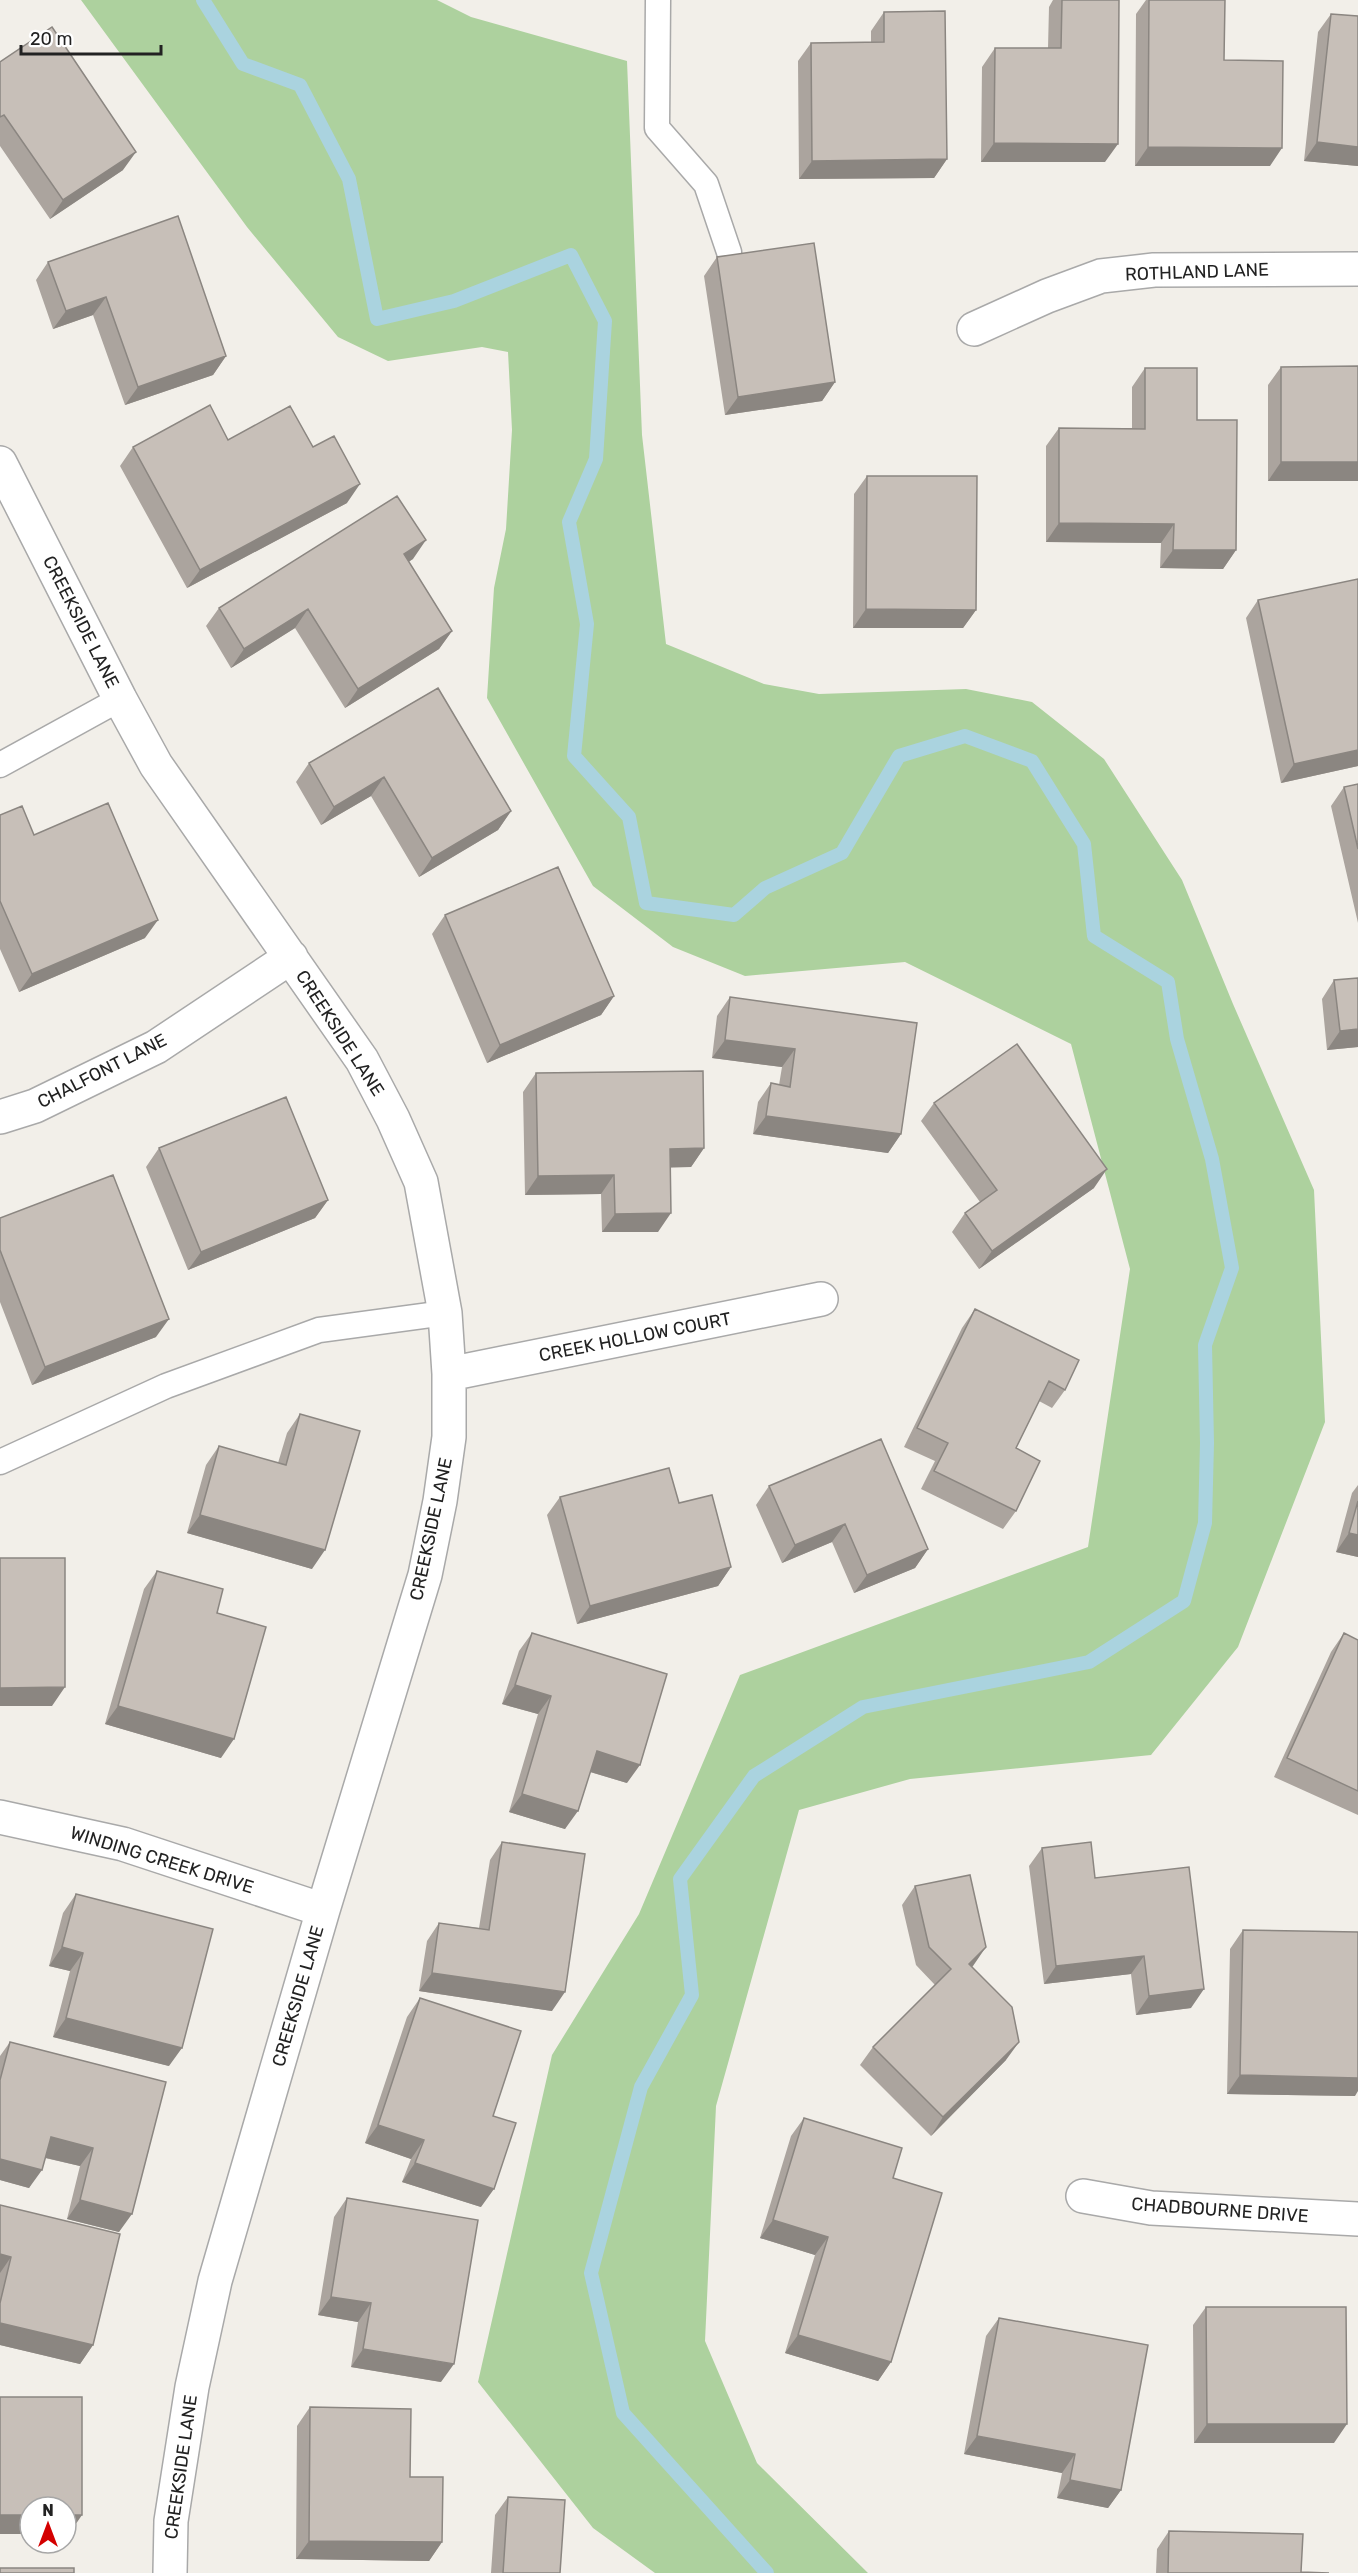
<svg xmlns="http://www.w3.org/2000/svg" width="1358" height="2573" viewBox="0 0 1358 2573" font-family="Rubik,sans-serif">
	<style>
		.forest { fill: #add19e }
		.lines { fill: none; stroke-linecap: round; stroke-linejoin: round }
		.stream { stroke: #aad3df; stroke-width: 14 }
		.service-casing { stroke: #a9a9a9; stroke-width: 27 }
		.minor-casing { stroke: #a9a9a9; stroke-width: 36 }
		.service { stroke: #fff; stroke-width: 24 }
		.minor { stroke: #fff; stroke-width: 33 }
		.wall { fill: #aba49e }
		.shaded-wall { fill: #8b8681 }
		.building { fill: #c7bfb8; stroke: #8b8681; stroke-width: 1.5 }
		.labels { text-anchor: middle; stroke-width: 4.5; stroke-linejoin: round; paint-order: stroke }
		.street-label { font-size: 18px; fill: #222; stroke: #fff }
	</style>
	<rect width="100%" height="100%" fill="#f2efe9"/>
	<path class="forest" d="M 81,0 L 437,0 L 471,17 L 627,61 L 642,435 L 666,644 L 764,684 L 819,694 L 966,689 L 1032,702 L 1104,759 L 1182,880 L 1233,1004 L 1314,1190 L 1325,1422 L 1238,1647 L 1151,1755 L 910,1779 L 799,1810 L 716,2106 L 705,2341 L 757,2463 L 868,2573 L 655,2573 L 593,2528 L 478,2382 L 552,2055 L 639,1914 L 740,1675 L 1088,1547 L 1130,1269 L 1071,1044 L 905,962 L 745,976 L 673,947 L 593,886 L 487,698 L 494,588 L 506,529 L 512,430 L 508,352 L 482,347 L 388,361 L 338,337 L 247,227 Z"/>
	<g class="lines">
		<path class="stream" d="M 203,0 L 243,64 L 300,85 L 349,179 L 377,319 L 454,301 L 571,255 L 605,321 L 596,459 L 569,522 L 587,624 L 574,756 L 629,817 L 646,903 L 734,915 L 765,888 L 842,853 L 899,756 L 965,736 L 1032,761 L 1084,844 L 1094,936 L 1168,982 L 1177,1039 L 1212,1159 L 1232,1268 L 1205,1345 L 1207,1443 L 1205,1523 L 1184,1601 L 1089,1662 L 863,1707 L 754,1776 L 680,1879 L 692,1995 L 641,2087 L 591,2273 L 623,2413 L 767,2573"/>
		<g class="service-casing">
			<path id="service" d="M 658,0 L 657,128 L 706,184 L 729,252
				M 0,765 L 120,699
				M 0,1462 L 166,1386 L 319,1330 L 445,1313"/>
		</g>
		<g class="minor-casing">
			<path id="minor" d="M 974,329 L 1047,296 L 1101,276 L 1154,270 L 1358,269
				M 0,463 L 120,699 L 156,765 L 362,1060 L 393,1119 L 421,1182 L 445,1313 L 449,1374 L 449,1437 L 440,1501 L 425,1575 L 323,1910 L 215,2281 L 192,2387 L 171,2521 L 170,2573
				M 0,1117 L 35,1106 L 156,1047 L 291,957
				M 449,1374 L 821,1299
				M 0,1817 L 123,1844 L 323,1910
				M 1083,2196 L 1151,2208 L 1358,2219"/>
		</g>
		<use href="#service" class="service"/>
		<use href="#minor" class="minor"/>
	</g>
	<path class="wall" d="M 1053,0 L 1119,0 L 1105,162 L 981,162 L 982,67 L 995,48 L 1048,48 L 1049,7 Z
		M 1146,0 L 1225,0 L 1224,60 L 1270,166 L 1135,166 L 1136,14 Z
		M 884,12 L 947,159 L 934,178 L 799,179 L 798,61 L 811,43 L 871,42 L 871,31 Z
		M 1331,14 L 1358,16 L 1358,166 L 1304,161 L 1318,32 Z
		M 0,62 L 123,170 L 50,219 L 0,146 Z
		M 717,257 L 835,382 L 822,401 L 725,415 L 704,276 Z
		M 48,262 L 226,356 L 213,375 L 125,405 L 93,315 L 53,329 L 36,280 Z
		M 1281,367 L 1358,481 L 1268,481 L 1268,385 Z
		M 1145,368 L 1197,420 L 1236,550 L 1223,569 L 1160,568 L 1161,543 L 1046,542 L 1046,446 L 1059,428 L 1132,428 L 1132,387 Z
		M 228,440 L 313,447 L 347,503 L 187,588 L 120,466 L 133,447 Z
		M 867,476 L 976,610 L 963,628 L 853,628 L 854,494 Z
		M 413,559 L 408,562 L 452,631 L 439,649 L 345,708 L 295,628 L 231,668 L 206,626 L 219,608 Z
		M 1258,600 L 1358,766 L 1281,783 L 1246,618 Z
		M 438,688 L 511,811 L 498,830 L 419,877 L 371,796 L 321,825 L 296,782 L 309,763 Z
		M 1358,784 L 1358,923 L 1331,806 L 1344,787 Z
		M 0,815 L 34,835 L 145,938 L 19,992 L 0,949 Z
		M 445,915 L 614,996 L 601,1015 L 487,1063 L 432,934 Z
		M 1334,980 L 1358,1047 L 1327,1050 L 1322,999 Z
		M 730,997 L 901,1134 L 888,1153 L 753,1134 L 758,1102 L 771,1083 L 779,1085 L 782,1067 L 712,1058 L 717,1016 Z
		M 536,1073 L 704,1148 L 691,1167 L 670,1167 L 658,1232 L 602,1232 L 601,1194 L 525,1195 L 523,1092 Z
		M 934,1103 L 1094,1188 L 979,1269 L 952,1232 L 965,1213 L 980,1202 L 921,1121 Z
		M 159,1148 L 328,1200 L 315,1218 L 188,1270 L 146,1167 Z
		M 0,1218 L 156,1337 L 32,1385 L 0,1302 Z
		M 975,1309 L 1065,1390 L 1052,1408 L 1039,1401 L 1016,1448 L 1016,1511 L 1003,1529 L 921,1489 L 935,1461 L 904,1447 L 962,1328 Z
		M 300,1414 L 312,1569 L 187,1533 L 206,1465 L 219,1446 L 278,1463 L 287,1433 Z
		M 1358,1485 L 1358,1557 L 1336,1552 L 1352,1493 Z
		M 769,1486 L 928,1549 L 915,1568 L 854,1593 L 832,1542 L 782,1563 L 756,1505 Z
		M 560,1497 L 679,1503 L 731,1567 L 718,1586 L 577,1624 L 547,1515 Z
		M 157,1571 L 217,1613 L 221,1758 L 105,1724 L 144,1589 Z
		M 532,1633 L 627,1783 L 590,1772 L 565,1829 L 509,1812 L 538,1714 L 502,1704 L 519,1651 Z
		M 1344,1633 L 1358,1640 L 1358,1815 L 1274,1777 L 1331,1652 Z
		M 502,1842 L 552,2011 L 419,1991 L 427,1941 L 439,1923 L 479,1928 L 490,1860 Z
		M 1042,1848 L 1095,1878 L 1191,2008 L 1136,2015 L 1131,1974 L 1044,1984 L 1029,1866 Z
		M 915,1886 L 972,1967 L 1006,2060 L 931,2136 L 860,2065 L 873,2047 L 935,1985 L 916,1965 L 902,1905 Z
		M 76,1894 L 169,2066 L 53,2037 L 70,1971 L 49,1966 L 63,1913 Z
		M 1243,1930 L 1355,2096 L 1227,2094 L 1230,1949 Z
		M 420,1998 L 481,2207 L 402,2182 L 411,2159 L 365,2143 L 407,2017 Z
		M 10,2042 L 166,2082 L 119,2232 L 67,2219 L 80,2166 L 45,2158 L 29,2188 L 0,2180 L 0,2056 Z
		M 804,2118 L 893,2178 L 891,2362 L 878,2381 L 785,2353 L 815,2255 L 760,2238 L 791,2136 Z
		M 347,2198 L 441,2382 L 351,2367 L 358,2322 L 318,2315 L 334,2217 Z
		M 0,2205 L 93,2345 L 80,2364 L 0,2345 Z
		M 1206,2307 L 1334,2443 L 1194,2443 L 1193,2325 Z
		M 999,2318 L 1121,2490 L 1108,2508 L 1057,2498 L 1062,2473 L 964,2454 L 986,2336 Z
		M 310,2407 L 410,2477 L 442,2542 L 429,2561 L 296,2559 L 297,2426 Z
		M 508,2497 L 560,2573 L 491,2573 L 495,2515 Z
		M 1169,2531 L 1301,2572 L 1329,2573 L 1156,2573 L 1157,2549 Z"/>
	<path class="shaded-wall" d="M 1317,142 L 1358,147 L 1358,166 L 1304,161 Z
		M 994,143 L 1118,144 L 1105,162 L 981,162 Z
		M 1148,147 L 1282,148 L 1270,166 L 1135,166 Z
		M 136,152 L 123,170 L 50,219 L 63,200 Z
		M 947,159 L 934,178 L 799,179 L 812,161 Z
		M 106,297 L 93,315 L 53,329 L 66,311 Z
		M 226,356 L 213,375 L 125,405 L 138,387 Z
		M 835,382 L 822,401 L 725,415 L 738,397 Z
		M 1281,462 L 1358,462 L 1358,481 L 1268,481 Z
		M 360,484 L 347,503 L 187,588 L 200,570 Z
		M 1059,523 L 1174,524 L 1161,543 L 1046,542 Z
		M 426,540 L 413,559 L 391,573 L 404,554 Z
		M 1173,550 L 1236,550 L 1223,569 L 1160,568 Z
		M 308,609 L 295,628 L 231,668 L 244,649 Z
		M 866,609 L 976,610 L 963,628 L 853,628 Z
		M 452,631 L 439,649 L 345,708 L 358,689 Z
		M 1358,750 L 1358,766 L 1281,783 L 1294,764 Z
		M 384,777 L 371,796 L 321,825 L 334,807 Z
		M 511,811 L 498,830 L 419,877 L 432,858 Z
		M 158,920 L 145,938 L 19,992 L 32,974 Z
		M 614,996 L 601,1015 L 487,1063 L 500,1045 Z
		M 1358,1029 L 1358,1047 L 1327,1050 L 1340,1031 Z
		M 725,1040 L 795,1049 L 782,1067 L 712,1058 Z
		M 766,1116 L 901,1134 L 888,1153 L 753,1134 Z
		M 704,1148 L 691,1167 L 657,1168 L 670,1149 Z
		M 1107,1169 L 1094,1188 L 979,1269 L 992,1251 Z
		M 614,1175 L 601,1194 L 525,1195 L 538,1176 Z
		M 328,1200 L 315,1218 L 188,1270 L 201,1252 Z
		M 671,1213 L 658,1232 L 602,1232 L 615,1214 Z
		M 169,1319 L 156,1337 L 32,1385 L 45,1367 Z
		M 200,1515 L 325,1550 L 312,1569 L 187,1533 Z
		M 845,1524 L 832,1542 L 782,1563 L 795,1545 Z
		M 1349,1533 L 1358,1535 L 1358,1557 L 1336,1552 Z
		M 928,1549 L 915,1568 L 854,1593 L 867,1575 Z
		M 731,1567 L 718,1586 L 577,1624 L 590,1606 Z
		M 515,1685 L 551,1696 L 538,1714 L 502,1704 Z
		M 65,1687 L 52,1706 L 0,1706 L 0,1688 Z
		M 118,1706 L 234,1739 L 221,1758 L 105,1724 Z
		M 597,1751 L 640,1765 L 627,1783 L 584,1770 Z
		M 522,1794 L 578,1811 L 565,1829 L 509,1812 Z
		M 62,1947 L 83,1953 L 70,1971 L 49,1966 Z
		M 986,1947 L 973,1966 L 957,1983 L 969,1964 Z
		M 1144,1956 L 1131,1974 L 1044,1984 L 1056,1966 Z
		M 432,1973 L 565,1992 L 552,2011 L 419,1991 Z
		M 1204,1989 L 1191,2008 L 1136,2015 L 1149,1996 Z
		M 66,2018 L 182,2048 L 169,2066 L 53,2037 Z
		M 1019,2042 L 1006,2060 L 931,2136 L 943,2117 Z
		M 1240,2075 L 1358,2078 L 1358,2091 L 1355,2096 L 1227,2094 Z
		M 378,2125 L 424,2140 L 411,2159 L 365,2143 Z
		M 51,2137 L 93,2148 L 80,2166 L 38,2156 Z
		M 0,2159 L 42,2170 L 29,2188 L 0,2180 Z
		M 415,2163 L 494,2189 L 481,2207 L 402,2182 Z
		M 80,2200 L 132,2214 L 119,2232 L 67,2219 Z
		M 773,2220 L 828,2237 L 815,2255 L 760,2238 Z
		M 0,2254 L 11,2257 L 0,2273 Z
		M 331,2297 L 371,2303 L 358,2322 L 318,2315 Z
		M 0,2323 L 93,2345 L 80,2364 L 0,2345 Z
		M 798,2335 L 891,2362 L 878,2381 L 785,2353 Z
		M 363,2349 L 454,2364 L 441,2382 L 351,2367 Z
		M 1207,2424 L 1347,2424 L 1334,2443 L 1194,2443 Z
		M 977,2436 L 1075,2454 L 1062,2473 L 964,2454 Z
		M 1070,2480 L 1121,2490 L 1108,2508 L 1057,2498 Z
		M 0,2515 L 30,2515 L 30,2534 L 0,2534 Z
		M 66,2515 L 82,2515 L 69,2534 L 66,2534 Z
		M 309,2541 L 442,2542 L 429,2561 L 296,2559 Z"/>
	<path class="building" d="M 1062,0 L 1119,0 L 1118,144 L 994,143 L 995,48 L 1061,48 Z
		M 1149,0 L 1225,0 L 1224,60 L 1283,61 L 1282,148 L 1148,147 Z
		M 945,11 L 947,159 L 812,161 L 811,43 L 884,42 L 884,12 Z
		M 1331,14 L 1358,16 L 1358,147 L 1317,142 Z
		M 52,27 L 136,152 L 63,200 L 4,115 L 0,117 L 0,62 Z
		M 178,216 L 226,356 L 138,387 L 106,297 L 66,311 L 48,262 Z
		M 814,243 L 835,382 L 738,397 L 717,257 Z
		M 1358,366 L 1358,462 L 1281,462 L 1281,367 Z
		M 1145,368 L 1197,368 L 1197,420 L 1237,420 L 1236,550 L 1173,550 L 1174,524 L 1059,523 L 1059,428 L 1145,429 Z
		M 210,405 L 228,440 L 290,406 L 313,447 L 334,436 L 360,484 L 200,570 L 133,447 Z
		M 867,476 L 977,476 L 976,610 L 866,609 Z
		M 397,496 L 426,540 L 404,554 L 452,631 L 358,689 L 308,609 L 244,649 L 219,608 Z
		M 1358,579 L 1358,750 L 1294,764 L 1258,600 Z
		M 438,688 L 511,811 L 432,858 L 384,777 L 334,807 L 309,763 Z
		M 1358,784 L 1358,849 L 1344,787 Z
		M 108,803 L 158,920 L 32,974 L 0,901 L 0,815 L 22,806 L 34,835 Z
		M 558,867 L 614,996 L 500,1045 L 445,915 Z
		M 1358,978 L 1358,1029 L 1340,1031 L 1334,980 Z
		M 730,997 L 917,1023 L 901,1134 L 766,1116 L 771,1083 L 790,1087 L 795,1049 L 725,1040 Z
		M 1017,1044 L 1107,1169 L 992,1251 L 965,1213 L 997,1190 L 934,1103 Z
		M 703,1071 L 704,1148 L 670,1149 L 671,1213 L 615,1214 L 614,1175 L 538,1176 L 536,1073 Z
		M 286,1097 L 328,1200 L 201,1252 L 159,1148 Z
		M 113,1175 L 169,1319 L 45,1367 L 0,1250 L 0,1218 Z
		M 975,1309 L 1079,1360 L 1065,1390 L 1049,1381 L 1016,1448 L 1040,1461 L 1016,1511 L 934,1471 L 948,1443 L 917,1428 Z
		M 300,1414 L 360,1431 L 325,1550 L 200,1515 L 219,1446 L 286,1465 Z
		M 881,1439 L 928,1549 L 867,1575 L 845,1524 L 795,1545 L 769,1486 Z
		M 669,1468 L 679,1503 L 712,1495 L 731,1567 L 590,1606 L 560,1497 Z
		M 1358,1501 L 1358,1535 L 1349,1533 Z
		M 0,1558 L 65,1558 L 65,1687 L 0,1688 Z
		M 157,1571 L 223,1589 L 217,1613 L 266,1627 L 234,1739 L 118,1706 Z
		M 532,1633 L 667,1674 L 640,1765 L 597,1751 L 578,1811 L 522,1794 L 551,1696 L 515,1685 Z
		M 1344,1633 L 1358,1640 L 1358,1791 L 1287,1758 Z
		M 502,1842 L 585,1854 L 565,1992 L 432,1973 L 439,1923 L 489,1930 Z
		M 1091,1842 L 1095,1878 L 1189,1867 L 1204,1989 L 1149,1996 L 1144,1956 L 1056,1966 L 1042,1848 Z
		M 970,1875 L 986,1947 L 969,1964 L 1012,2007 L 1019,2042 L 943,2117 L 873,2047 L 951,1969 L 929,1947 L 915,1886 Z
		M 76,1894 L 213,1929 L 182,2048 L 66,2018 L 83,1953 L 62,1947 Z
		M 1243,1930 L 1358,1932 L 1358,2078 L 1240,2075 Z
		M 420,1998 L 521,2031 L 493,2116 L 516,2123 L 494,2189 L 415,2163 L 424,2140 L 378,2125 Z
		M 10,2042 L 166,2082 L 132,2214 L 80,2200 L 93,2148 L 51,2137 L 42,2170 L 0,2159 L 0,2080 Z
		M 804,2118 L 902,2148 L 893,2178 L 942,2193 L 891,2362 L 798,2335 L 828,2237 L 773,2220 Z
		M 347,2198 L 478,2220 L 454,2364 L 363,2349 L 371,2303 L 331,2297 Z
		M 0,2205 L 120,2234 L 93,2345 L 0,2323 L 0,2303 L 11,2257 L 0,2254 Z
		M 1206,2307 L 1346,2307 L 1347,2424 L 1207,2424 Z
		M 999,2318 L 1148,2345 L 1121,2490 L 1070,2480 L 1075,2454 L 977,2436 Z
		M 0,2397 L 82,2397 L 82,2515 L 66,2515 L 66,2507 L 30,2507 L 30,2515 L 0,2515 Z
		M 310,2407 L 411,2409 L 410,2477 L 443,2477 L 442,2542 L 309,2541 Z
		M 508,2497 L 565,2500 L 560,2573 L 503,2573 Z
		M 1169,2531 L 1303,2534 L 1301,2572 L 1329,2573 L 1168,2573 Z
		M 0,2568 L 74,2568 L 74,2573 L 0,2573 Z"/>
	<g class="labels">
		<g class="street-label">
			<text transform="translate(1197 272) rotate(-2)" y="6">ROTHLAND LANE</text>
			<text transform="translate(81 622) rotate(63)" y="6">CREEKSIDE LANE</text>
			<text transform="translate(340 1033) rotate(57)" y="6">CREEKSIDE LANE</text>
			<text transform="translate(102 1071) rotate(-27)" y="6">CHALFONT LANE</text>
			<text transform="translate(635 1337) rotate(-11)" y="6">CREEK HOLLOW COURT</text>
			<text transform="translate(431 1529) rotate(-78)" y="6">CREEKSIDE LANE</text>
			<text transform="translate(162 1860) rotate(17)" y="6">WINDING CREEK DRIVE</text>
			<text transform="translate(298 1996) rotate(-74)" y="6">CREEKSIDE LANE</text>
			<text transform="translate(1220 2210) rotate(4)" y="6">CHADBOURNE DRIVE</text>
			<text transform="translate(181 2467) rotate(-82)" y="6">CREEKSIDE LANE</text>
		</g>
	</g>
	<g transform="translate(48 2525)"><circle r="28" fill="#ffffff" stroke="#a7a7a7" stroke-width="1.5"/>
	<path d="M0-4.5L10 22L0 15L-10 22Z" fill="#d40000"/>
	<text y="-9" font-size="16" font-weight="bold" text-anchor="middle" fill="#222222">N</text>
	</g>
	<path d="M21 45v9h140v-9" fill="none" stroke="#222222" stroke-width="3"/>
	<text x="30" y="45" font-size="18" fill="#222222" stroke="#ffffff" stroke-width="4.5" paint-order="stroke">20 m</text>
</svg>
